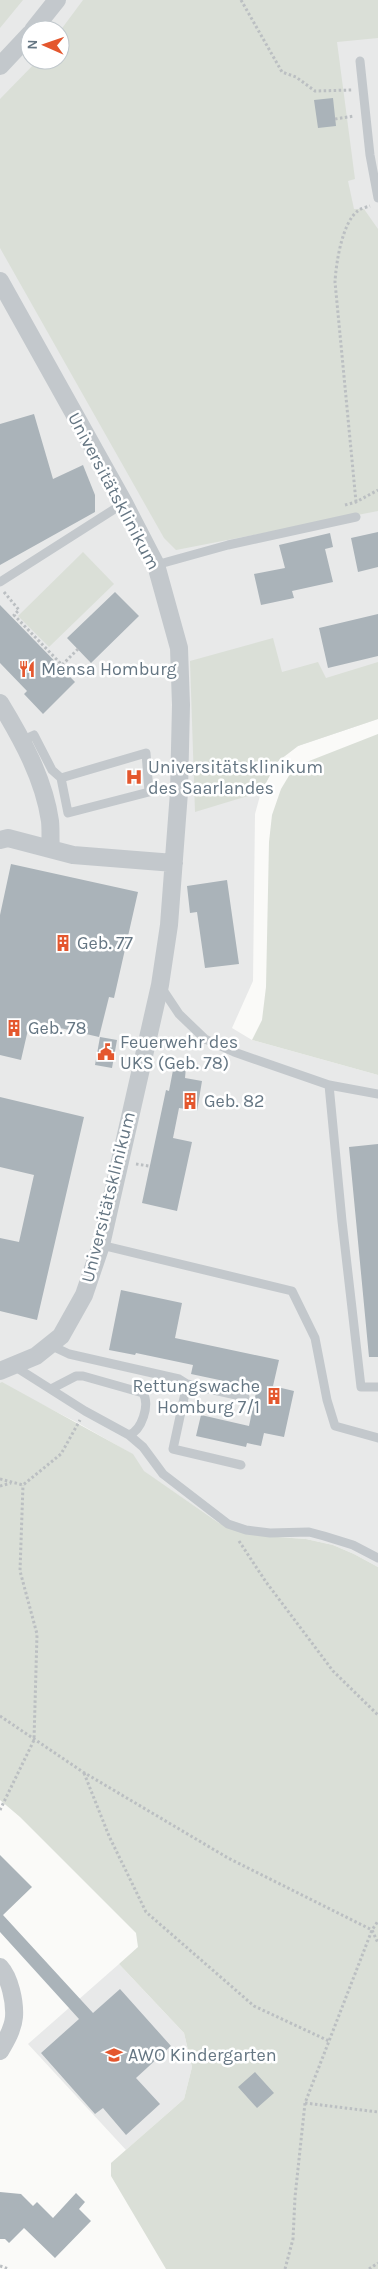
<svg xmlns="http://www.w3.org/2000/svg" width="378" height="2269" viewBox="0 0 378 2269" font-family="Karla,sans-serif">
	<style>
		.built { fill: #e8e9e9; fill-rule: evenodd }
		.green { fill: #dadfd7 }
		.building { fill: #aab3b9 }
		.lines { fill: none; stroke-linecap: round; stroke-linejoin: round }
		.path { stroke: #bbbfc2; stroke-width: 3; stroke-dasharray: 2.5 2.5; stroke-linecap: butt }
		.service { stroke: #c3c8cc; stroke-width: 9 }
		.minor { stroke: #c3c8cc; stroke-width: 18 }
		.labels { text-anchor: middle; stroke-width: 5; stroke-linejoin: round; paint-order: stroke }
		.street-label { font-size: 18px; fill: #657683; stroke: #fff }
		.poi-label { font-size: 18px; fill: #657683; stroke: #fff; text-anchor: start }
	</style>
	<rect width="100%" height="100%" fill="#fafaf8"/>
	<path class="built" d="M 0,0 L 378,0 L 378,719 L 298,746 L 277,762 L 261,792 L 255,814 L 253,981 L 232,1028 L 252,1040 L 378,1075 L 378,1567 L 354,1554 L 333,1545 L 306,1539 L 264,1536 L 219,1523 L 143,1471 L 132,1454 L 78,1423 L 0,1383 ZM 30,30 L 60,30 L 60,60 L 30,60 Z
		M 119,1964 L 184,2033 L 192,2067 L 184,2099 L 126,2150 L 28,2044 Z"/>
	<path class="green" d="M 0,0 L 23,0 L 0,28 Z
		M 83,0 L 378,0 L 378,38 L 337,42 L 355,179 L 348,181 L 354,209 L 364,209 L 378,229 L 378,511 L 176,550 L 164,538 L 0,248 L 0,99 L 38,60 L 60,60 L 60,31 Z
		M 83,552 L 114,584 L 49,647 L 18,616 Z
		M 273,638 L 282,672 L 318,662 L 326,678 L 378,662 L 378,719 L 298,746 L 277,762 L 261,792 L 195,812 L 190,661 Z
		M 378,734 L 378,1075 L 252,1040 L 262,1020 L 266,987 L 269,842 L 272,815 L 281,789 L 290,774 L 304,763 Z
		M 2,1382 L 133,1454 L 144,1471 L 219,1523 L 264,1536 L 306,1539 L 333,1545 L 354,1554 L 378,1567 L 378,2269 L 166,2269 L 111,2176 L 111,2163 L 184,2099 L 192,2067 L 184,2033 L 119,1964 L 138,1947 L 136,1933 L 20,1817 L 0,1800 L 0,1383 Z"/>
	<path class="building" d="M 333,98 L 336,126 L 318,128 L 314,100 Z
		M 34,414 L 53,479 L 83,465 L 95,495 L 95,512 L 0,565 L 0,424 Z
		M 378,532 L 378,567 L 358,572 L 351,538 Z
		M 330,533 L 333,547 L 325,549 L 333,582 L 292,591 L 294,598 L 261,605 L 254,574 L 285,568 L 279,545 Z
		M 115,592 L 139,616 L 91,663 L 67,638 Z
		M 0,605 L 75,682 L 43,714 L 24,694 L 27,691 L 0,663 Z
		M 378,614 L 378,656 L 328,668 L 319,628 Z
		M 11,864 L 138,892 L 114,998 L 109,997 L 99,1037 L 30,1021 L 21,1060 L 0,1055 L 0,915 Z
		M 227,880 L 239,964 L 205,968 L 197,912 L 190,913 L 187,886 Z
		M 100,1037 L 117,1040 L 112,1068 L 95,1065 Z
		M 174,1065 L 186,1067 L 185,1078 L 202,1081 L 197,1111 L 179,1108 L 173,1138 L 192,1142 L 177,1211 L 142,1203 L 166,1090 L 169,1091 Z
		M 0,1097 L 84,1117 L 37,1320 L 0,1311 L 0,1238 L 19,1242 L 34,1175 L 0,1167 Z
		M 378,1144 L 378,1357 L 369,1357 L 349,1147 Z
		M 121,1290 L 182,1303 L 175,1338 L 279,1360 L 273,1386 L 294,1391 L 284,1437 L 264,1433 L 261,1446 L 247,1443 L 246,1447 L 196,1436 L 201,1415 L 249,1426 L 257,1388 L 191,1374 L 193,1365 L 136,1353 L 135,1355 L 109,1350 Z
		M 0,1855 L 32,1887 L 3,1915 L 93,2013 L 120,1989 L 171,2046 L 136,2078 L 160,2104 L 126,2135 L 103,2108 L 95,2114 L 41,2053 L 79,2019 L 0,1932 Z
		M 255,2072 L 274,2093 L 257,2108 L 238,2087 Z
		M 0,2192 L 21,2194 L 33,2206 L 37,2202 L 53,2218 L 76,2193 L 85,2202 L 79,2209 L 91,2221 L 55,2258 L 24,2228 L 9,2243 L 5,2239 L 0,2239 Z"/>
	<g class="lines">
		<path class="path" d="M 241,0 L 282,72 L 296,77 L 315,91 L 352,90
			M 335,119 L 354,116
			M 356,502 L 335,282 C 336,264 342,221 359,210 C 362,208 367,207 370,206
			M 345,505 L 356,502 L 378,490
			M 4,592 L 19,610 L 14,615 L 62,665 L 78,649
			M 136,1164 L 149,1166
			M 0,1479 L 23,1485 L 61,1454 L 80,1420
			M 0,1486 L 11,1483
			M 239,1541 L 266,1582 L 333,1671 L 378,1715
			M 0,1716 L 83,1772 L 228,1858 L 372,1930 L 378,1943
			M 84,1773 L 109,1836 L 146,1912 L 254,2006 L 329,2041
			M 0,1810 L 34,1740 L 37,1634 L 20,1571 L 23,1485
			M 305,2103 L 378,2112
			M 0,2266 L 9,2269
			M 285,2269 L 293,2239 L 295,2197 L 305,2103 L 372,1930 L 378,1921
			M 369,2269 L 378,2263"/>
		<path class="service" d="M 360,61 L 370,155 L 378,198
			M 156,565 L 228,545 L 356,517
			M 0,582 L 124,503
			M 23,740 L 34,735 L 52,770 L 61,778 L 146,753 L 149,792 L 68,813 L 61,778
			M 161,987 L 179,1014 L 205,1039 L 234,1052 L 329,1085 L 378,1094
			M 329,1085 L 342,1221 L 361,1387 L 378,1387
			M 101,1245 L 292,1291 L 315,1338 L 327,1400 L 335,1426 L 378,1438
			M 52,1346 L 69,1354 L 179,1379 L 187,1384 L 245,1397
			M 14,1366 L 85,1411 L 129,1435 L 143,1447 L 163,1474 L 228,1524 L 246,1530 L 270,1533 L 309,1532 L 324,1536 L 353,1545 L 378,1558
			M 187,1384 L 173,1449 L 241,1465
			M 51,1389 L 76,1376 L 83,1376 L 143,1393 C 150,1405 142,1430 129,1435"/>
		<path class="minor" d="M 33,30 L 57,0
			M 0,66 L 30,34
			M 0,281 L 124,503 L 156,565 L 179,648 L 181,705 L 179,792 L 169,925 L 160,985 L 101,1245 L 84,1295 L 61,1336 L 36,1356 L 0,1371
			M 0,703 C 22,739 44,779 50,821 C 51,830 50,840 51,849
			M 0,840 L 8,838 L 73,855 L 174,863
			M 0,1967 C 10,1978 15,2002 14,2017 C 13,2029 6,2041 0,2051"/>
	</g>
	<defs>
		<g id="restaurant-bare" transform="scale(1.35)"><path d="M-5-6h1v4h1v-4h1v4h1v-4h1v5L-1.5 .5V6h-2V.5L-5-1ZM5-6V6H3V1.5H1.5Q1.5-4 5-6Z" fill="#e4572e" stroke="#fff" stroke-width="2.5" paint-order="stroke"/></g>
		<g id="hospital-bare" transform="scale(1.35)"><path d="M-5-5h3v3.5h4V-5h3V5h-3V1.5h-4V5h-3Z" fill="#e4572e" stroke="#fff" stroke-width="2.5" paint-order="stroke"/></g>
		<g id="building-bare" transform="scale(1.35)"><path d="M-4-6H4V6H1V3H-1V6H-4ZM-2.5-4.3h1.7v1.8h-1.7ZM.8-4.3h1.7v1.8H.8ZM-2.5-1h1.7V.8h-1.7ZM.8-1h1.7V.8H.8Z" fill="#e4572e" stroke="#fff" stroke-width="2.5" paint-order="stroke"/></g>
		<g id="civic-bare" transform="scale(1.35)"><path d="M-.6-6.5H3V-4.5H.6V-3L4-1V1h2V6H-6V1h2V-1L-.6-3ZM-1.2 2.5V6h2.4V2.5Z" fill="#e4572e" stroke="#fff" stroke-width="2.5" paint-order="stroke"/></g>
		<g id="school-bare" transform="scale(1.35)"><path d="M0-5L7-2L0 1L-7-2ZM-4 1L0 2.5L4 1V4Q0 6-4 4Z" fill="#e4572e" stroke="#fff" stroke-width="2.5" paint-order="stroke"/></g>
	</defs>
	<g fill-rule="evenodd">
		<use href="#restaurant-bare" x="27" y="669"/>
		<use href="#hospital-bare" x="134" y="777"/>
		<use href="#building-bare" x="63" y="943"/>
		<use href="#building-bare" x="14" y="1028"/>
		<use href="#civic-bare" x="106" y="1052"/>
		<use href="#building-bare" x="190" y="1101"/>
		<use href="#building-bare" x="274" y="1396"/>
		<use href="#school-bare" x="114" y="2055"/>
	</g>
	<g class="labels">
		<g class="street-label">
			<text transform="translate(114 491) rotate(62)" y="6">Universitätsklinikum</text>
			<text transform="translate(108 1197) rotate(-76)" y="6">Universitätsklinikum</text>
		</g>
		<g class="poi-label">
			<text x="41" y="675">Mensa Homburg</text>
			<text x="148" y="773">Universitätsklinikum<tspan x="148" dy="21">des Saarlandes</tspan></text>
			<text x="77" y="949">Geb. 77</text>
			<text x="28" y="1034">Geb. 78</text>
			<text x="120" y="1048">Feuerwehr des<tspan x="120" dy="21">UKS (Geb. 78)</tspan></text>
			<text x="204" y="1107">Geb. 82</text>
			<text x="260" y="1392" text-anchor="end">Rettungswache<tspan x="260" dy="21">Homburg 7/1</tspan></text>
			<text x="128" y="2061">AWO Kindergarten</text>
		</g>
	</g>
	<g transform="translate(45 45) rotate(272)"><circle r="24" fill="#ffffff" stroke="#c1c8cd"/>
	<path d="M0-4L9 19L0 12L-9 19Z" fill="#e4572e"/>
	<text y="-8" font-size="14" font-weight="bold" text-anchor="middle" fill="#657683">N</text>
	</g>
</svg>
